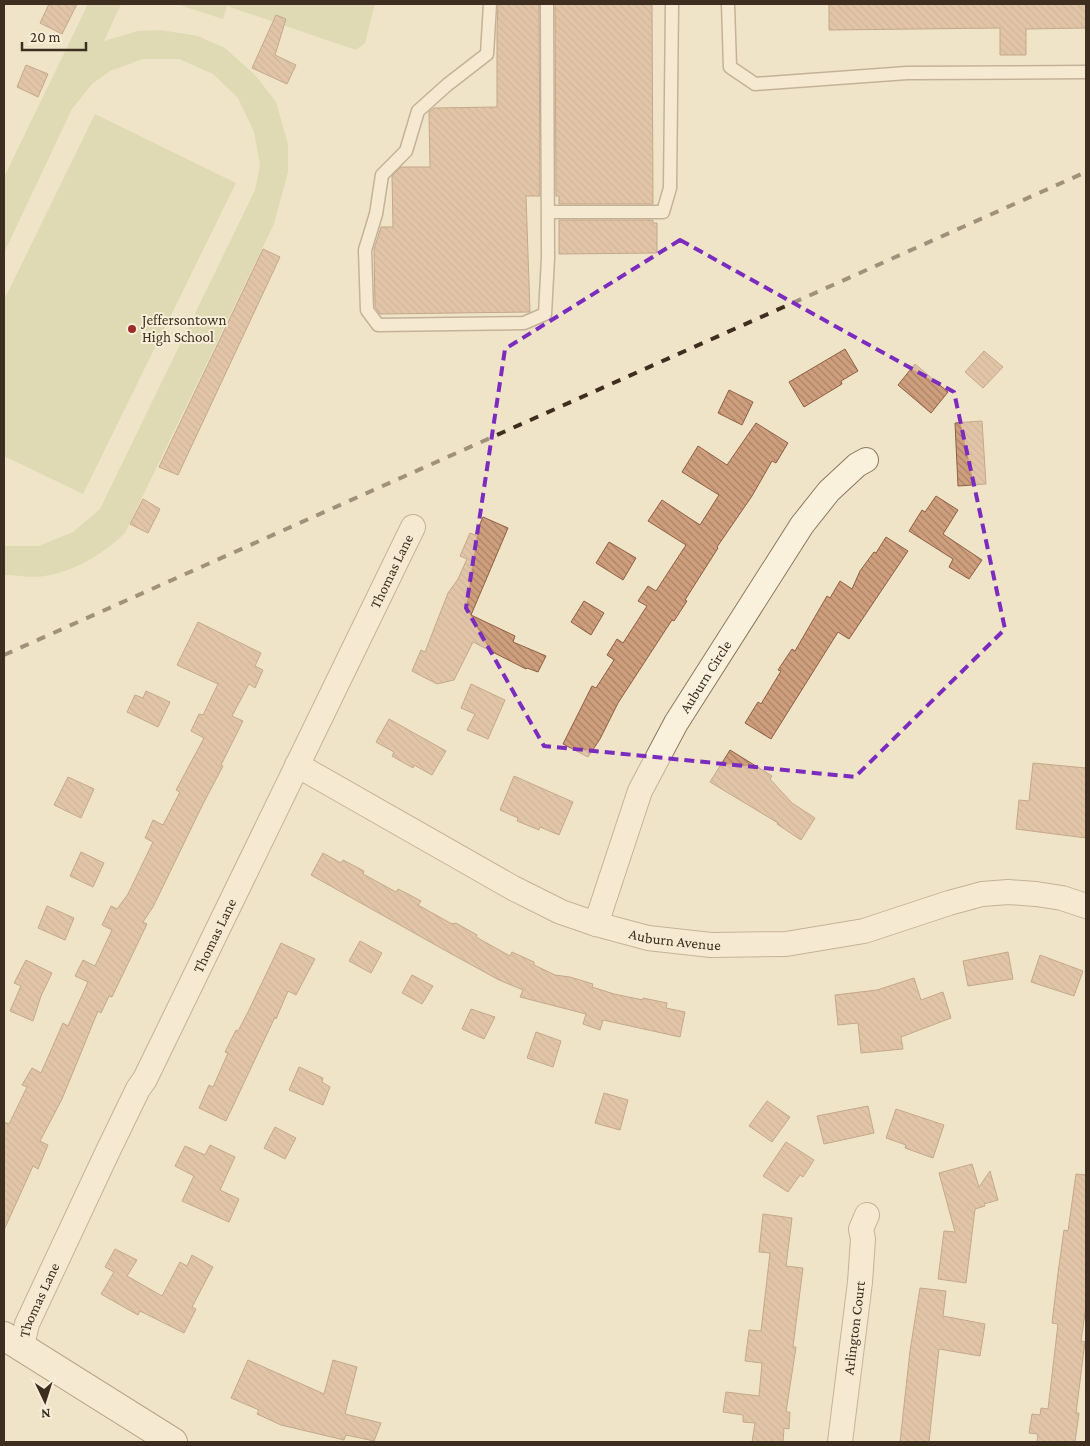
<svg xmlns="http://www.w3.org/2000/svg" width="1090" height="1446" viewBox="0 0 1090 1446" font-family="'Crimson Pro',serif">
	<style>
		.green { fill: #c9cf9b }
		.building { fill: url(#building-back-hatch); stroke: #8d5f41 }
		.lines { fill: none; stroke-linecap: round; stroke-linejoin: round }
		.lane-casing { stroke: #8d765c; stroke-width: 15 }
		.street-casing { stroke: #8d765c; stroke-width: 26 }
		.secondary-casing { stroke: #6f573f; stroke-width: 30 }
		.lane { stroke: #faf1dc; stroke-width: 12 }
		.street { stroke: #faf1dc; stroke-width: 24 }
		.secondary { stroke: #faf1dc; stroke-width: 28 }
		.rail { stroke: #3d2e20; stroke-width: 4; stroke-dasharray: 9 9; stroke-linecap: butt }
		.marked { fill: none; stroke: #7b2cbf; stroke-width: 4; stroke-dasharray: 10 6; stroke-linejoin: round }
		.poi-dot { fill: #9e2a2b; stroke: #f7eed8; stroke-width: 2 }
		.labels { text-anchor: middle; stroke-width: 4; stroke-linejoin: round; paint-order: stroke }
		.poi-label { font-size: 15px; fill: #3d2e20; stroke: #f7eed8; text-anchor: start }
		.street-label { font-size: 15px; fill: #3d2e20; stroke: #f7eed8 }
	</style>
	<defs>
		<pattern id="building-back-hatch" width="6" height="6" patternUnits="userSpaceOnUse" patternTransform="scale(1.25)"><rect width="6" height="6" fill="#cf9f7d"/><path d="M-1 5l2 2M0 0l6 6M5-1l2 2" fill="none" stroke="#a98266"/></pattern>
	</defs>
	<rect width="100%" height="100%" fill="#f0e4c8"/>
	<path class="green" d="M 88,4 L 121,4 L 104,41 L 138,31 L 161,30 L 198,36 L 225,48 L 256,76 L 276,102 L 288,144 L 288,172 L 274,224 L 125,533 C 101,556 69,575 35,577 C 25,577 14,575 4,575 L 4,546 L 39,546 L 73,532 L 100,509 L 255,190 L 260,165 L 254,132 L 238,98 L 213,74 L 179,59 L 143,59 L 110,71 L 92,84 L 72,109 L 4,253 L 4,177 Z
		M 176,4 L 375,4 L 365,43 L 356,50 L 227,6 L 223,19 Z
		M 95,114 L 236,183 L 83,494 L 4,456 L 4,300 Z"/>
	<path class="building" d="M 49,4 L 77,4 L 62,34 L 40,23 Z
		M 498,4 L 539,4 L 540,196 L 526,196 L 530,312 L 380,314 L 375,307 L 374,249 L 381,227 L 393,227 L 392,176 L 401,167 L 430,167 L 429,112 L 434,108 L 497,107 L 497,30 Z
		M 555,4 L 652,4 L 653,204 L 559,204 L 559,196 L 556,196 Z
		M 829,4 L 1086,4 L 1086,28 L 1026,29 L 1026,55 L 1000,55 L 1000,28 L 829,30 Z
		M 276,15 L 286,19 L 275,55 L 296,65 L 287,84 L 252,68 Z
		M 26,65 L 48,74 L 38,97 L 17,87 Z
		M 559,220 L 653,220 L 653,223 L 657,223 L 657,253 L 559,254 Z
		M 263,249 L 280,257 L 178,475 L 159,467 Z
		M 845,349 L 858,371 L 841,381 L 842,384 L 804,407 L 789,382 Z
		M 984,351 L 1003,367 L 983,388 L 965,372 Z
		M 915,364 L 948,392 L 931,413 L 898,385 Z
		M 729,390 L 753,402 L 742,425 L 718,413 Z
		M 982,421 L 986,484 L 958,486 L 955,423 Z
		M 756,423 L 788,443 L 776,463 L 772,461 L 752,496 L 717,547 L 718,548 L 685,600 L 687,601 L 674,621 L 672,620 L 618,703 L 600,739 L 588,757 L 563,744 L 592,686 L 596,688 L 614,660 L 607,655 L 617,639 L 623,643 L 647,606 L 638,601 L 648,586 L 656,591 L 686,545 L 648,521 L 662,500 L 700,525 L 719,495 L 682,472 L 698,446 L 727,465 Z
		M 936,496 L 958,510 L 943,534 L 982,560 L 969,579 L 949,567 L 953,559 L 909,531 L 922,510 L 925,512 Z
		M 143,499 L 160,509 L 148,533 L 130,524 Z
		M 483,517 L 508,528 L 471,615 L 515,636 L 513,642 L 546,656 L 538,672 L 527,668 L 526,669 L 473,642 L 454,680 L 437,684 L 412,671 L 421,650 L 425,652 L 448,593 L 458,579 L 467,559 L 460,556 L 470,533 L 475,535 Z
		M 886,537 L 908,551 L 849,639 L 838,632 L 771,739 L 745,723 L 758,702 L 761,704 L 781,671 L 778,670 L 792,649 L 795,651 L 827,596 L 830,598 L 840,581 L 852,589 L 860,571 L 874,552 L 876,553 Z
		M 609,542 L 636,558 L 623,580 L 596,563 Z
		M 584,601 L 604,613 L 591,635 L 571,622 Z
		M 198,622 L 261,653 L 255,666 L 263,670 L 255,688 L 249,684 L 232,716 L 243,721 L 221,765 L 223,766 L 203,804 L 153,907 L 143,922 L 147,924 L 112,997 L 109,996 L 101,1013 L 98,1011 L 62,1099 L 40,1141 L 48,1145 L 38,1169 L 33,1166 L 4,1230 L 4,1122 L 9,1124 L 27,1087 L 22,1085 L 32,1068 L 41,1073 L 63,1023 L 68,1026 L 88,982 L 75,976 L 83,960 L 95,966 L 112,930 L 102,925 L 111,906 L 117,909 L 128,894 L 153,842 L 145,838 L 153,820 L 163,825 L 180,792 L 176,790 L 204,738 L 191,731 L 199,714 L 203,715 L 218,684 L 177,665 Z
		M 471,684 L 505,700 L 488,739 L 467,730 L 475,714 L 461,708 Z
		M 146,691 L 170,702 L 158,727 L 127,712 L 135,695 L 143,698 Z
		M 389,719 L 446,751 L 432,775 L 414,765 L 413,768 L 392,756 L 394,752 L 376,742 Z
		M 730,750 L 772,776 L 770,779 L 792,803 L 815,818 L 801,840 L 777,824 L 778,823 L 710,782 Z
		M 1033,763 L 1086,768 L 1086,838 L 1016,829 L 1019,800 L 1029,801 Z
		M 514,776 L 573,802 L 559,835 L 540,827 L 539,830 L 517,821 L 518,818 L 500,810 Z
		M 68,777 L 94,789 L 81,818 L 54,805 Z
		M 81,852 L 104,863 L 93,887 L 70,876 Z
		M 323,853 L 341,863 L 343,860 L 364,871 L 363,874 L 396,892 L 398,889 L 408,894 L 421,901 L 418,905 L 452,924 L 456,923 L 477,935 L 476,937 L 510,956 L 512,952 L 534,962 L 534,965 L 555,975 L 570,977 L 593,984 L 592,987 L 614,994 L 643,1000 L 643,998 L 667,1003 L 666,1008 L 685,1012 L 680,1037 L 603,1020 L 600,1030 L 583,1024 L 586,1014 L 520,997 L 523,990 L 499,980 L 448,952 L 311,875 Z
		M 47,906 L 74,918 L 65,940 L 38,928 Z
		M 360,941 L 382,953 L 371,973 L 349,961 Z
		M 281,943 L 315,959 L 296,995 L 288,991 L 276,1019 L 275,1017 L 226,1121 L 199,1108 L 209,1085 L 213,1087 L 228,1053 L 225,1052 L 236,1030 L 238,1031 L 248,1012 Z
		M 1008,952 L 1013,979 L 968,986 L 963,961 Z
		M 1040,955 L 1083,971 L 1074,996 L 1031,982 Z
		M 26,960 L 52,973 L 41,996 L 33,1021 L 10,1011 L 21,986 L 14,983 Z
		M 412,975 L 433,986 L 422,1004 L 402,993 Z
		M 914,978 L 921,1000 L 943,992 L 951,1018 L 901,1037 L 903,1049 L 861,1053 L 858,1023 L 838,1025 L 835,995 L 877,990 Z
		M 471,1009 L 495,1017 L 484,1039 L 462,1029 Z
		M 536,1032 L 561,1041 L 553,1067 L 527,1058 Z
		M 299,1067 L 323,1078 L 322,1082 L 330,1087 L 323,1105 L 289,1090 Z
		M 604,1093 L 628,1100 L 620,1130 L 595,1123 Z
		M 767,1101 L 790,1117 L 772,1142 L 749,1126 Z
		M 868,1106 L 874,1133 L 824,1144 L 817,1116 Z
		M 896,1109 L 944,1125 L 933,1158 L 905,1148 L 906,1145 L 886,1138 Z
		M 275,1127 L 296,1138 L 285,1159 L 264,1148 Z
		M 786,1142 L 814,1160 L 803,1177 L 800,1175 L 788,1192 L 763,1176 Z
		M 210,1145 L 235,1157 L 220,1190 L 239,1199 L 229,1222 L 182,1201 L 194,1176 L 175,1166 L 185,1146 L 205,1155 Z
		M 972,1164 L 979,1187 L 990,1171 L 998,1200 L 984,1204 L 985,1206 L 975,1209 L 966,1283 L 938,1279 L 944,1231 L 955,1232 L 939,1173 Z
		M 1076,1174 L 1086,1175 L 1086,1306 L 1081,1341 L 1085,1342 L 1076,1413 L 1079,1413 L 1075,1442 L 1037,1442 L 1038,1434 L 1029,1433 L 1032,1414 L 1040,1415 L 1041,1408 L 1048,1409 L 1058,1324 L 1052,1323 L 1058,1273 L 1064,1230 L 1068,1231 Z
		M 763,1214 L 792,1218 L 786,1266 L 803,1268 L 793,1347 L 796,1347 L 786,1412 L 790,1412 L 789,1429 L 784,1428 L 783,1442 L 752,1442 L 755,1423 L 743,1422 L 743,1415 L 723,1412 L 726,1392 L 759,1396 L 762,1363 L 745,1361 L 749,1330 L 761,1331 L 770,1253 L 759,1252 Z
		M 115,1249 L 137,1260 L 127,1276 L 162,1296 L 180,1262 L 187,1266 L 192,1255 L 213,1267 L 192,1307 L 196,1309 L 184,1333 L 140,1311 L 138,1315 L 101,1294 L 114,1272 L 105,1267 Z
		M 920,1288 L 946,1291 L 943,1316 L 985,1324 L 980,1356 L 939,1349 L 929,1442 L 900,1442 L 910,1351 Z
		M 248,1360 L 324,1394 L 333,1360 L 357,1367 L 345,1414 L 381,1423 L 374,1441 L 346,1435 L 344,1440 L 281,1425 L 257,1414 L 259,1410 L 231,1398 Z"/>
	<g class="lines">
		<g class="lane-casing">
			<path id="lane" d="M 490,4 L 487,54 L 447,85 L 418,111 L 406,151 L 382,175 L 376,214 L 365,250 L 367,310 L 378,325 L 524,323 L 545,314 L 548,258 L 547,4
				M 728,4 L 730,67 L 755,84 L 907,73 L 1086,72
				M 548,212 L 663,212 L 670,188 L 672,4"/>
		</g>
		<g class="street-casing">
			<g id="street">
				<path id="s1" d="M 297,765 L 513,888 L 561,912 L 596,924 L 648,938 L 711,945 L 786,944 L 864,931 L 949,903 L 982,894 L 1008,892 L 1036,894 L 1062,898 L 1086,906"/>
				<path id="s2" d="M 596,924 L 640,791 L 676,723 L 802,525 L 829,491 L 857,465 L 866,460"/>
				<path id="s3" d="M 22,1346 L 27,1324 L 107,1153 L 138,1089 L 145,1079 L 413,527"/>
				<path id="s4" d="M 840,1442 L 860,1282 L 863,1239 L 861,1229 L 867,1215"/>
			</g>
		</g>
		<g class="secondary-casing">
			<path id="secondary" d="M 4,1336 L 173,1442"/>
		</g>
		<use href="#lane" class="lane"/>
		<use href="#street" class="street"/>
		<use href="#secondary" class="secondary"/>
		<path class="rail" d="M 4,655 L 1086,172"/>
	</g>
	<path d="M0 0H1090V1446H0ZM 680,240 L 954,392 L 1005,629 L 855,777 L 544,746 L 466,608 L 505,349 Z" fill="#f0e4c8" fill-opacity=".55" fill-rule="evenodd"/>
	<path class="marked" d="M 680,240 L 954,392 L 1005,629 L 855,777 L 544,746 L 466,608 L 505,349 Z"/>
	<circle class="poi-dot" cx="132" cy="329" r="5"/>
	<g class="labels">
		<g class="poi-label">
			<text x="142" y="325">Jeffersontown<tspan x="142" dy="17">High School</tspan></text>
		</g>
		<g class="street-label">
			<text dy="5" stroke="none"><textPath href="#s3" startOffset="859">Thomas Lane</textPath></text>
			<text dy="5" stroke="none"><textPath href="#s2" startOffset="272">Auburn Circle</textPath></text>
			<text dy="5" stroke="none"><textPath href="#s3" startOffset="454">Thomas Lane</textPath></text>
			<text dy="5" stroke="none"><textPath href="#s1" startOffset="420">Auburn Avenue</textPath></text>
			<text dy="5" stroke="none"><textPath href="#s3" startOffset="49">Thomas Lane</textPath></text>
			<text dy="5" stroke="none"><textPath href="#s4" startOffset="115">Arlington Court</textPath></text>
		</g>
	</g>
	<rect width="1090" height="1446" fill="none" stroke="#3d2e20" stroke-width="10"/>
	<g transform="translate(45 1401) rotate(176)" stroke="#f7eed8" stroke-width="4" paint-order="stroke">
	<path d="M0-4L9 19L0 12L-9 19Z" fill="#3d2e20"/>
	<text y="-8" font-size="14" font-weight="bold" text-anchor="middle" fill="#3d2e20">N</text>
	</g>
	<path d="M22 42v8h64v-8" fill="none" stroke="#3d2e20" stroke-width="2.5"/>
	<text x="30" y="42" font-size="15" fill="#3d2e20" stroke="#f7eed8" stroke-width="4" paint-order="stroke">20 m</text>
</svg>
